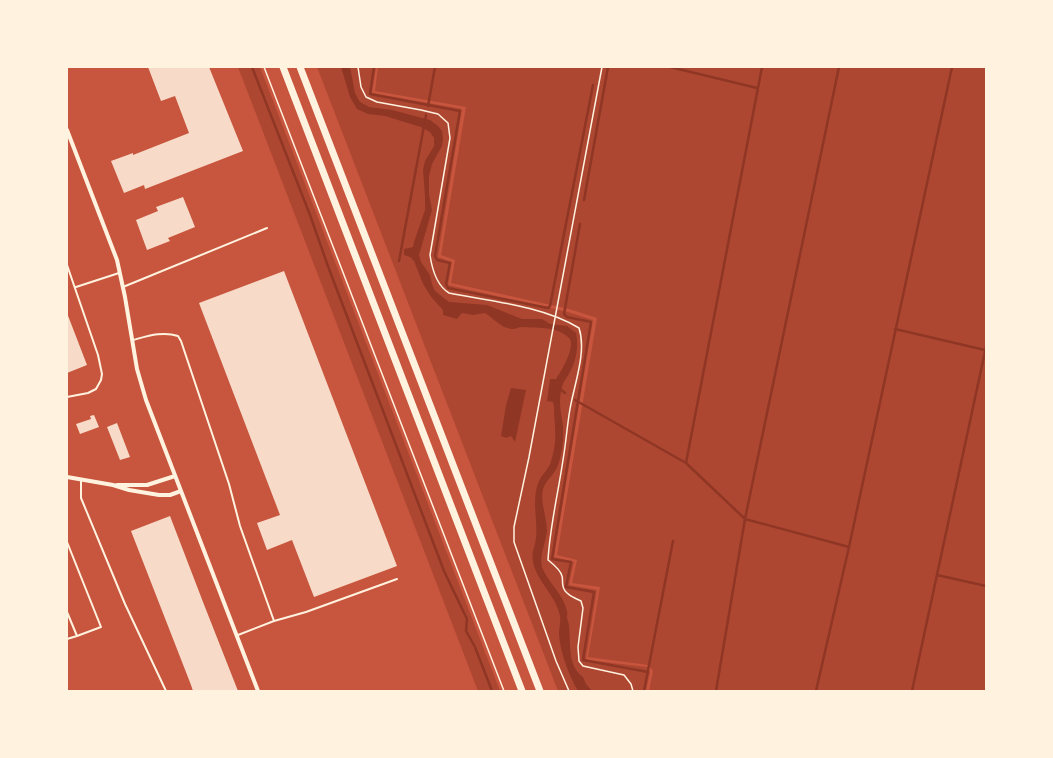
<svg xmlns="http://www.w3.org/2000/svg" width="1053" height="758" viewBox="0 0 1053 758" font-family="'DM Sans',sans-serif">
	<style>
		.green { fill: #ae4732 }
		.water { fill: #8f3625 }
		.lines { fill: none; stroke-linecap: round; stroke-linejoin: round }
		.stream { stroke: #8f3625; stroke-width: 2.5 }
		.building { fill: #f7dbc8 }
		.path { stroke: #fff3e0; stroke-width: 1.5 }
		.service { stroke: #fff3e0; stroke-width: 2 }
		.minor { stroke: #fff3e0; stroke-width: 4 }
		.motorway { stroke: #fff3e0; stroke-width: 7 }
	</style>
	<rect width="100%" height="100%" fill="#c8553d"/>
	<path class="green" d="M 238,67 L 260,67 L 500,691 L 478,691 Z
		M 317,67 L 376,67 L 372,93 L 462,109 L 438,257 L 452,262 L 448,285 L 568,312 L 593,320 L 554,557 L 574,562 L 569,585 L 597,590 L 586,658 L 587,660 L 647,667 L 650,672 L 646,691 L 558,691 Z
		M 378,67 L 986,67 L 986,691 L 649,691 L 653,671 L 648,665 L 588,657 L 600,587 L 572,583 L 577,560 L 557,555 L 597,318 L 569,309 L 451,283 L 455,260 L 441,255 L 466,107 L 375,91 Z"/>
	<path class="water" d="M 341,67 L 350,67 L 355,93 L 360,102 L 369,107 L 392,110 L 430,120 L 438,126 L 442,131 L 443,139 L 442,146 L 432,164 L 429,176 L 429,194 L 432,210 L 419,255 L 421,262 L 430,275 L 432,284 L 435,291 L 449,302 L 487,305 L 522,319 L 542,319 L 550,324 L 567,326 L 576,333 C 579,347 576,362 569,374 C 566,379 563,382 562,387 C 558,403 561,411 563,426 C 564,438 562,454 558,465 C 555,474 546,480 543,489 C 540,503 547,517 547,531 C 546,542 539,556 542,567 C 548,583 563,593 567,611 C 568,616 567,613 567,617 C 567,620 569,623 569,626 C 571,643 567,666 583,677 L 586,684 L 592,691 L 578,691 C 569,676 560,652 559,634 C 559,628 561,622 560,616 C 556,595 537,582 533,562 C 531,552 535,547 536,538 C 538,520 531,499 539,481 C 542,474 550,468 551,461 C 553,455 554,449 555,443 C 556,431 554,419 554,407 L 553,402 L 547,401 L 550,379 L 556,379 C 561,372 575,348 570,339 C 566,334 557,330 551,329 C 541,327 530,328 520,327 C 506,334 496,320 485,313 L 473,315 L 462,313 L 457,319 L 443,315 L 443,310 L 432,298 L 423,284 L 414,261 L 410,257 L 404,255 L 404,249 L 413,247 L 414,242 L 425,210 L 425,196 L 423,170 L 425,161 L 434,146 L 434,138 L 430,132 L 421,127 L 385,116 L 368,114 L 357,109 L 350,97 Z
		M 511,388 L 526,390 L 515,442 L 511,436 L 506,438 L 501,436 L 506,405 Z"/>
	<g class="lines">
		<path class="stream" d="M 252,67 L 310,215 L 329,269 L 444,571 L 467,619 L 466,631 L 475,647 L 492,691
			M 374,67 L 370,94 L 460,111 L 435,256 L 437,260 L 450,263 L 446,284 L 448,288 L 548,308 L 550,306 L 593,85
			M 670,67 L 757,88
			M 428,106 L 435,67
			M 584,200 L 608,67
			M 580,224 L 564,314 L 567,317 L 591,322 L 552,559 L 571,562 L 566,587 L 594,592 L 583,660 L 648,672
			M 399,261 L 426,115
			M 895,329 L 985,350
			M 559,388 L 565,393
			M 575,400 L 686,463 L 745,519 L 849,547 L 952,67
			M 686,463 L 762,67
			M 937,575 L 986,586
			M 644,691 L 673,541
			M 716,691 L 745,519 L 839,67
			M 816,691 L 849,547
			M 912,691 L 986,347"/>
	</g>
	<path class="building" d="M 148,67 L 209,67 L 243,151 L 145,189 L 144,185 L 124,193 L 111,161 L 133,153 L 133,155 L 189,133 L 175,96 L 161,101 Z
		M 183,197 L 195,227 L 168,238 L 170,241 L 147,250 L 136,220 L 158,211 L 156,207 Z
		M 284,271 L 397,566 L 314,597 L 292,540 L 267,550 L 257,523 L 280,515 L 199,303 Z
		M 67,313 L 87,365 L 67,373 Z
		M 94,415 L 99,427 L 80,434 L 76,424 L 91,419 L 90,416 Z
		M 117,423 L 130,457 L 120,460 L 107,427 Z
		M 170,516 L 203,602 L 238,691 L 193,691 L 191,685 L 131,531 Z"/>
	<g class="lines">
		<path class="path" d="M 264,67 L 504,691
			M 358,67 L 361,87 L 366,97 L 377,102 L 421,110 L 438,114 L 448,123 L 450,138 L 430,255 C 432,269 436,285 449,293 C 490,301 543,306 579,328 C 587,352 574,385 570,409 C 567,426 566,443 563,460 C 558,494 550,526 548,560 C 554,565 560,569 562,576 C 563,579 562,583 563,586 C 564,594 575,598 581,601 L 583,608 L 578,647 L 579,661 L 583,666 L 624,675 L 631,684 L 633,691
			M 569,691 L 556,661 L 514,542 L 514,527 L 529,457 L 602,67"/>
		<path class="service" d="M 67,265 L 98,355 L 102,374 L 101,380 L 96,389 L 88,393 L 67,397
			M 76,287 L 119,273
			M 123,287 L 267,228
			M 133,340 C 148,336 163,331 178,336 L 181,341 L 229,484 L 240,526 L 274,621
			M 81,480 L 81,498 L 125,604 L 166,691
			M 67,542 L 101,627 L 77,636
			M 67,612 L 77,636 L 67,639
			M 238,635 L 274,621 L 306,612 L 397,579"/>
		<path class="minor" d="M 67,130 L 117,260 L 125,297 L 137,369 L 146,400 L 258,691
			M 67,477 L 113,485 L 129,490 L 159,495 L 170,495 L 181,491
			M 117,485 L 147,485 L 175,476"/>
		<path class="motorway" d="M 283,67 L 522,691
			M 300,67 L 540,691"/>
	</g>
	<rect width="1053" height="758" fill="none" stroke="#fff3e0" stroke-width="136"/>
</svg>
